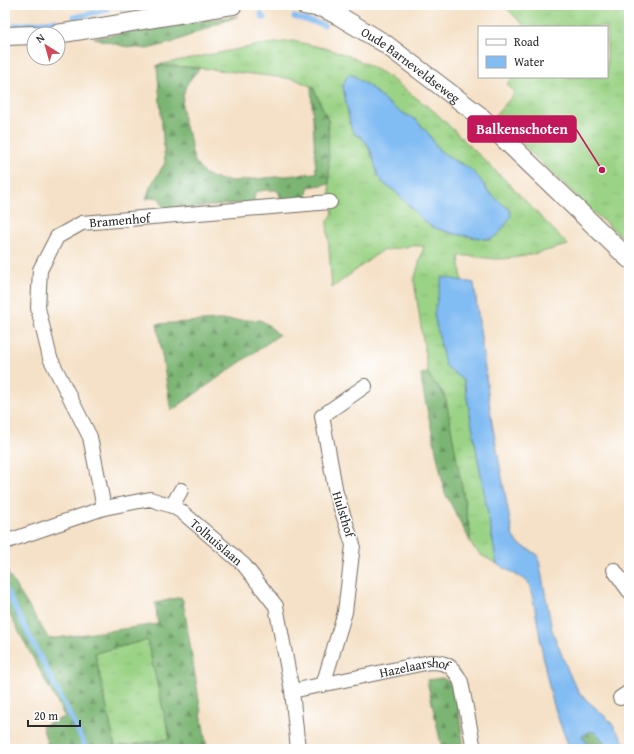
<svg xmlns="http://www.w3.org/2000/svg" width="634" height="754" viewBox="0 0 634 754" font-family="'Gentium Book Plus',serif">
	<style>
		.grass { fill: url(#grass-tufts); stroke: #637f58; fill-rule: evenodd }
		.forest { fill: url(#forest-firs); stroke: #54704f; fill-rule: evenodd }
		.water { fill: #81bcf3; stroke: #56748f }
		.lines { fill: none; stroke-linecap: round; stroke-linejoin: round }
		.stream { stroke: #81bcf3; stroke-width: 5 }
		.minor-casing { stroke: #726b62; stroke-width: 16 }
		.tertiary-casing { stroke: #726b62; stroke-width: 20 }
		.minor { stroke: #fff; stroke-width: 14 }
		.tertiary { stroke: #fff; stroke-width: 18 }
		.labels { text-anchor: middle; stroke-width: 3; stroke-linejoin: round; paint-order: stroke }
		.street-label { font-size: 13px; fill: #2b2b2b; stroke: #fff }
		.leader { fill: none; stroke: #c2185b; stroke-width: 1.5 }
		.callout-dot { fill: #c2185b; stroke: #fff; stroke-width: 1.5 }
		.callout { fill: #c2185b; stroke: #c2185b; stroke-width: 1.5 }
		.callout-label { font-size: 14px; text-anchor: middle; font-weight: bold; fill: #fff }
	</style>
	<defs>
		<pattern id="grass-tufts" width="24" height="20" patternUnits="userSpaceOnUse"><rect width="24" height="20" fill="#9bd386"/><path d="M3 7l-1-3M5 7V3M7 7l1-3M15 17l-1-3M17 17v-4M19 17l1-3" fill="none" stroke="#86b574"/></pattern>
		<pattern id="forest-firs" width="22" height="20" patternUnits="userSpaceOnUse"><rect width="22" height="20" fill="#7cb573"/><path d="M5 1l3.5 6h-7zM16 11l3.5 6h-7z" fill="#66935f"/></pattern>
	</defs>
	<rect width="100%" height="100%" fill="#fff"/>
	<filter id="ink" filterUnits="userSpaceOnUse"><feTurbulence type="fractalNoise" baseFrequency=".025" numOctaves="2"/><feDisplacementMap in="SourceGraphic" scale="8" xChannelSelector="R" yChannelSelector="G"/><feConvolveMatrix kernelMatrix="1 2 1 2 8 2 1 2 1" color-interpolation-filters="sRGB"/></filter>
	<filter id="wash" filterUnits="userSpaceOnUse"><feTurbulence type="fractalNoise" baseFrequency=".012" numOctaves="4" result="noise"/><feDisplacementMap in="SourceGraphic" scale="16" xChannelSelector="R" yChannelSelector="G"/><feGaussianBlur stdDeviation="0.9" result="paint"/><feColorMatrix in="noise" values="0 0 0 0 0 0 0 0 0 0 0 0 0 0 0 0 0 1.4 0 .05"/><feComposite in="paint" operator="in"/></filter>
	<g filter="url(#wash)">
		<rect width="100%" height="100%" fill="#f5e1c7"/>
		<path class="grass" d="M 513,5 L 629,5 L 629,243 L 591,210 L 494,117 L 515,93 L 507,84 L 513,77 L 607,77 L 607,27 L 526,27 L 504,6 Z
			M 293,41 L 328,49 L 347,55 L 366,64 L 386,75 L 435,112 L 510,185 L 568,245 C 545,251 523,258 500,259 C 486,259 473,255 459,256 L 462,281 L 434,314 L 446,365 C 451,371 458,375 464,381 L 497,564 L 481,555 L 473,547 L 470,541 L 470,531 L 464,498 L 443,392 L 431,379 L 428,373 L 414,280 L 424,246 L 411,246 L 381,251 L 332,288 L 327,222 L 333,214 L 329,184 L 328,120 L 313,87 L 294,79 L 200,68 L 157,65 L 259,45 ZM 351,74 L 370,87 L 381,97 L 396,110 L 416,120 L 428,134 L 434,144 L 443,154 L 453,160 L 461,163 L 486,187 C 491,198 501,203 510,210 L 491,240 L 454,234 L 432,227 L 424,221 L 396,192 L 383,183 L 367,144 L 361,137 L 355,134 L 351,128 L 343,87 C 344,82 346,76 351,74 Z
			M 147,640 L 170,739 L 115,747 L 95,653 Z"/>
		<path class="forest" d="M 238,16 L 171,43 L 147,49 L 123,46 L 94,38 L 198,21 Z
			M 157,65 L 200,68 C 195,74 189,80 186,86 C 180,100 182,119 187,133 L 189,134 C 191,142 191,149 193,156 C 200,177 215,180 234,181 L 316,173 L 311,86 L 313,87 L 328,120 L 329,184 L 308,187 L 307,197 L 281,200 L 279,193 L 276,190 L 266,190 L 255,192 L 254,202 L 168,210 L 163,208 L 160,199 L 155,197 L 146,199 L 150,187 L 165,163 Z
			M 218,320 L 260,320 L 267,324 L 279,335 L 171,411 L 157,324 Z
			M 428,373 C 433,384 442,388 446,400 L 470,531 L 470,541 L 445,493 L 422,385 L 421,374 Z
			M 5,569 L 49,639 L 158,624 L 155,603 L 181,597 L 183,601 L 207,749 L 49,749 L 42,726 L 65,717 L 5,606 ZM 147,640 L 170,739 L 115,747 L 95,653 Z
			M 443,678 L 449,682 L 457,698 L 464,749 L 442,749 L 427,680 Z
			M 591,731 L 596,732 L 608,749 L 591,749 L 582,736 L 586,732 Z"/>
		<path class="water" d="M 351,74 L 370,87 L 381,97 L 396,109 L 416,120 L 429,134 L 438,149 L 453,160 L 468,167 L 480,179 L 488,192 L 510,210 L 511,216 C 506,224 497,240 487,239 L 454,234 L 432,227 L 424,221 L 396,192 L 383,183 L 378,176 L 371,151 L 367,144 L 361,137 L 355,134 L 351,128 L 343,87 C 344,82 346,76 351,74 Z
			M 442,277 L 474,283 L 492,423 L 513,537 L 519,544 L 538,555 L 552,630 L 569,673 L 580,694 L 610,721 L 629,749 L 608,749 C 601,739 595,724 582,736 L 591,749 L 570,749 C 561,727 553,706 548,682 C 541,650 538,618 530,586 L 527,581 L 497,564 L 464,381 C 458,375 451,371 445,365 L 434,314 Z"/>
		<g class="lines">
			<path class="stream" d="M 515,5 L 561,5
				M 121,7 L 131,5
				M 261,14 L 262,18 L 265,18
				M 74,17 L 107,10
				M 294,17 L 324,25
				M 15,25 L 55,21
				M 5,588 L 87,749"/>
		</g>
	</g>
	<g filter="url(#ink)">
		<g class="lines">
			<g class="minor-casing">
				<g id="minor">
					<path d="M 172,506 L 181,490"/>
					<path id="s1" d="M 104,508 L 90,437 L 50,358 L 38,308 L 40,270 L 57,237 L 82,223 L 330,202"/>
					<path id="s2" d="M 5,542 L 104,508 L 150,499 L 172,506 L 182,512 L 244,565 L 276,606 L 292,691 L 298,749"/>
					<path d="M 614,570 L 629,591"/>
					<path d="M 323,685 L 345,612 L 353,545 L 336,493 L 322,416 L 365,386"/>
					<path id="s3" d="M 292,691 L 430,662 C 447,662 453,666 461,682 L 474,749"/>
					<path d="M 620,698 L 629,692"/>
				</g>
			</g>
			<g class="tertiary-casing">
				<g id="tertiary">
					<path id="s4" d="M 304,5 L 323,8 L 339,16 L 384,43 L 480,116 L 629,259"/>
					<path d="M 56,34 C 115,26 173,14 233,5"/>
					<path d="M 5,36 L 34,35"/>
				</g>
			</g>
			<use href="#minor" class="minor"/>
			<use href="#tertiary" class="tertiary"/>
		</g>
	</g>
	<g class="labels">
		<g class="street-label">
			<text dy="5" stroke="none"><textPath href="#s4" startOffset="124">Oude Barneveldseweg</textPath></text>
			<text dy="5" stroke="none"><textPath href="#s1" startOffset="354">Bramenhof</textPath></text>
			<text transform="translate(344 514) rotate(73)" y="5">Hulsthof</text>
			<text dy="5" stroke="none"><textPath href="#s2" startOffset="232">Tolhuislaan</textPath></text>
			<text dy="5" stroke="none"><textPath href="#s3" startOffset="125">Hazelaarshof</textPath></text>
		</g>
	</g>
	<path class="leader" d="M602 170L576 129"/>
	<circle class="callout-dot" cx="602" cy="170" r="4"/>
	<rect class="callout" x="468" y="116" width="108" height="26" rx="4"/>
	<g class="callout-label">
		<text x="522" y="134">Balkenschoten</text>
	</g>
	<rect width="634" height="754" fill="none" stroke="#fff" stroke-width="20"/>
	<rect x="478" y="26" width="130" height="52" fill="#ffffff" stroke="#aaaaaa"/>
	<rect x="486" y="39" width="20" height="6" fill="#ffffff" stroke="#aaaaaa"/>
	<text x="514" y="46" font-size="12" fill="#2b2b2b">Road</text>
	<rect x="486" y="56" width="20" height="12" fill="#81bcf3" stroke="#aaaaaa"/>
	<text x="514" y="66" font-size="12" fill="#2b2b2b">Water</text>
	<g transform="translate(46 46) rotate(323)"><circle r="19" fill="#ffffff" stroke="#aaaaaa"/>
	<path d="M0-3L7 15L0 10L-7 15Z" fill="#d1495b"/>
	<text y="-6" font-size="11" font-weight="bold" text-anchor="middle" fill="#2b2b2b">N</text>
	</g>
	<path d="M28 720v6h52v-6" fill="none" stroke="#2b2b2b" stroke-width="2"/>
	<text x="34" y="720" font-size="12" fill="#2b2b2b" stroke="#ffffff" stroke-width="3" paint-order="stroke">20 m</text>
</svg>
